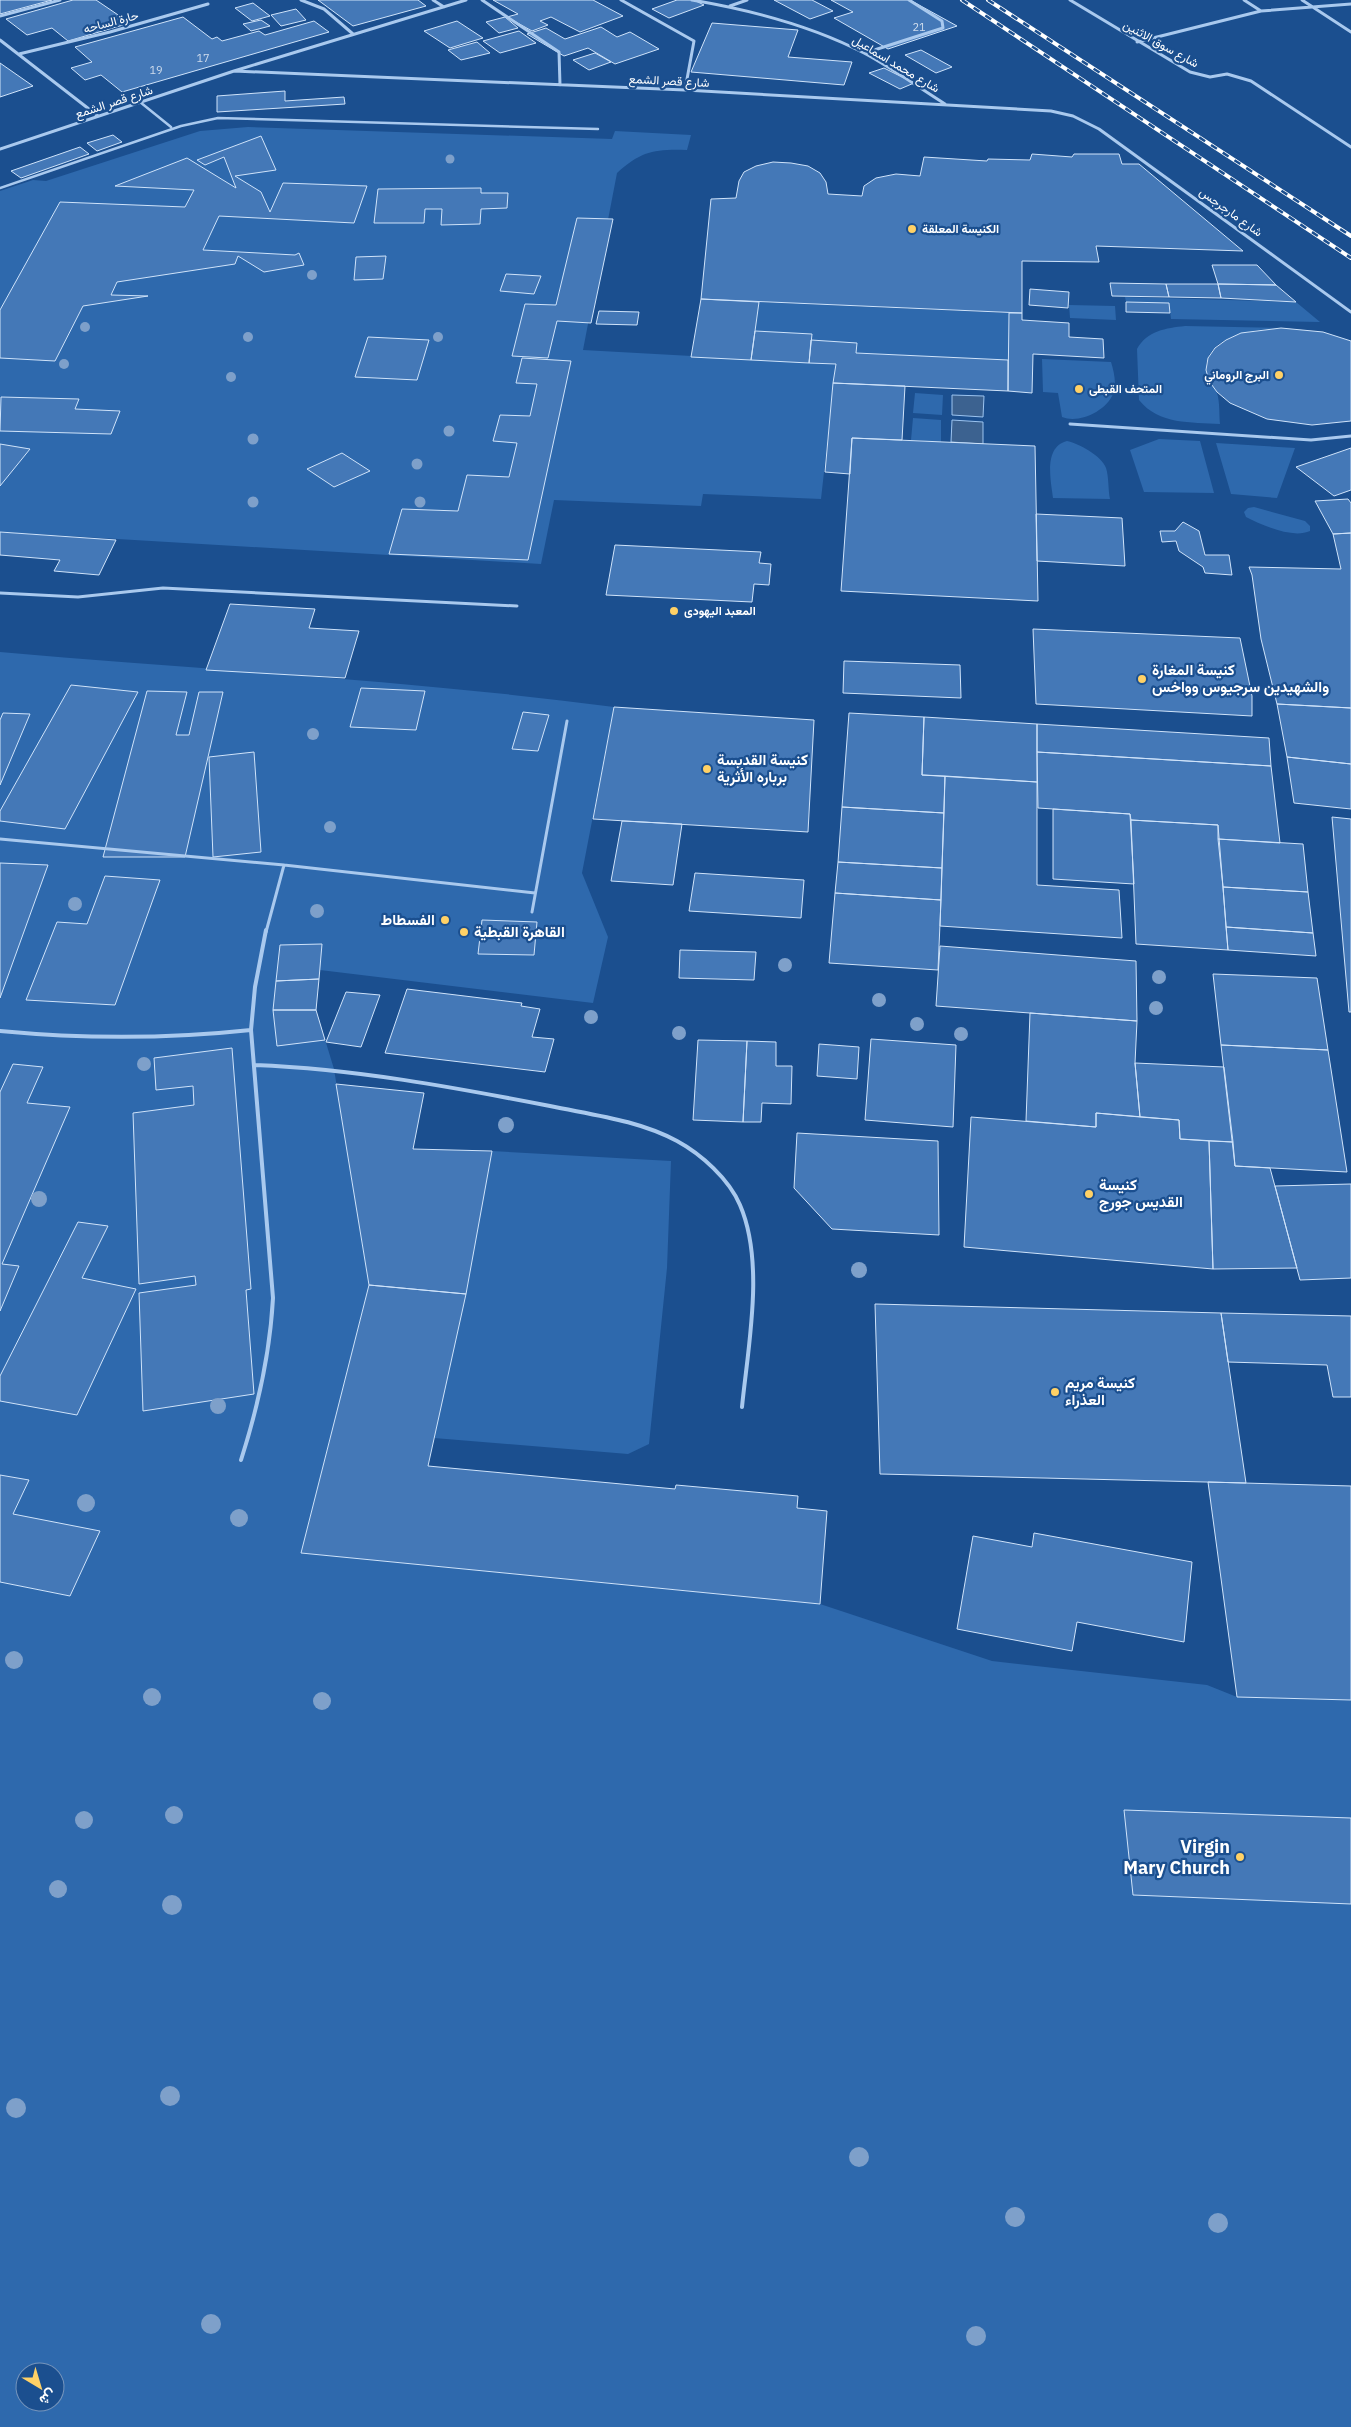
<svg xmlns="http://www.w3.org/2000/svg" width="1351" height="2427" viewBox="0 0 1351 2427" font-family="'IBM Plex Sans',Vazirmatn,sans-serif">
	<style>
		.green { fill: #2e69ad; fill-rule: evenodd }
		.water { fill: #3c6290; stroke: #9cc4f0 }
		.building { fill: #4478b7; stroke: #cfe3fa }
		.lines { fill: none; stroke-linecap: round; stroke-linejoin: round }
		.lane-far2 { stroke: #a9c9ee; stroke-width: 2.5 }
		.lane-far1 { stroke: #a9c9ee; stroke-width: 3 }
		.lane { stroke: #a9c9ee; stroke-width: 4 }
		.street { stroke: #a9c9ee; stroke-width: 3 }
		.rail-casing { stroke: #fff; stroke-width: 4 }
		.rail { stroke: #1b4f8f; stroke-width: 2.5; stroke-dasharray: 7; stroke-linecap: butt }
		.tree { fill: #7ea0ca }
		.poi-dot { fill: #ffd166; stroke: #1b4f8f; stroke-width: 2 }
		.labels { text-anchor: middle; stroke-width: 4.5; stroke-linejoin: round; paint-order: stroke }
		.far-number-label { font-size: 11px; fill: #d0dded }
		.far-street-label { font-size: 12px; fill: #fff; stroke: #1b4f8f }
		.far-poi-label { font-size: 12px; font-weight: bold; fill: #fff; stroke: #1b4f8f; text-anchor: start }
		.poi-label { font-size: 15px; font-weight: bold; fill: #fff; stroke: #1b4f8f; text-anchor: start }
		.near-poi-label { font-size: 18px; font-weight: bold; fill: #fff; stroke: #1b4f8f; text-anchor: end }
	</style>
	<rect width="100%" height="100%" fill="#1b4f8f"/>
	<path class="green" d="M 248,127 L 612,139 L 615,131 L 691,135 L 687,150 C 655,149 641,151 617,173 L 583,350 L 836,364 L 821,499 L 703,494 L 701,506 L 554,500 L 541,564 L 0,532 L 0,191 L 33,180 L 46,181 L 200,131 Z
		M 1125,297 L 1296,302 L 1320,322 L 1171,319 L 1169,303 L 1126,302 Z
		M 759,302 L 1009,313 L 1008,360 L 856,353 L 857,343 L 811,340 L 812,334 L 755,331 Z
		M 1069,305 L 1115,306 L 1116,320 L 1070,318 Z
		M 1185,326 L 1281,328 C 1256,329 1206,335 1206,369 C 1206,380 1214,384 1217,393 C 1220,402 1219,415 1220,424 C 1191,422 1159,425 1139,400 L 1137,349 C 1147,331 1166,328 1185,326 Z
		M 1042,359 L 1111,362 C 1114,372 1117,384 1113,394 C 1106,411 1079,424 1062,417 L 1058,393 L 1043,392 Z
		M 915,393 L 943,395 L 942,415 L 913,413 Z
		M 913,418 L 941,420 L 941,442 L 911,440 Z
		M 1159,439 L 1200,441 L 1214,493 L 1144,492 L 1130,450 Z
		M 1067,441 C 1078,443 1102,456 1106,468 C 1109,477 1108,490 1110,499 L 1053,498 C 1051,481 1043,447 1067,441 Z
		M 1216,443 L 1295,448 L 1277,498 L 1231,494 Z
		M 1254,507 L 1305,521 L 1310,526 L 1310,531 C 1292,539 1262,525 1246,517 L 1244,512 L 1248,508 Z
		M 0,652 C 205,670 410,680 614,707 L 582,873 L 608,937 L 593,1003 L 320,970 L 316,1010 L 334,1069 L 369,1285 L 301,1553 L 820,1604 L 992,1661 L 1207,1685 L 1237,1697 L 1351,1700 L 1351,2427 L 0,2427 ZM 25,2372 L 55,2372 L 55,2402 L 25,2402 Z
		M 492,1151 L 671,1161 L 667,1268 L 649,1444 L 628,1454 L 434,1438 Z"/>
	<path class="water" d="M 952,395 L 984,396 L 983,417 L 952,415 Z
		M 952,420 L 983,422 L 983,444 L 951,442 Z"/>
	<path class="building" d="M 0,0 L 52,0 L 0,14 Z
		M 73,0 L 96,0 L 130,23 L 68,41 L 52,28 L 27,35 L 6,19 Z
		M 318,0 L 418,0 L 426,6 L 353,26 Z
		M 493,0 L 593,0 L 623,16 L 580,32 L 551,17 L 540,21 L 548,25 L 532,31 L 507,17 L 518,14 Z
		M 677,0 L 694,0 L 704,5 L 669,18 L 652,9 Z
		M 774,0 L 812,0 L 833,11 L 810,19 Z
		M 831,0 L 910,0 L 957,26 L 888,49 L 834,18 L 853,12 Z
		M 253,3 L 270,16 L 252,21 L 235,8 Z
		M 296,9 L 306,20 L 281,26 L 271,15 Z
		M 183,17 L 212,39 L 217,37 L 222,41 L 259,31 L 265,35 L 314,21 L 329,32 L 122,92 L 101,75 L 85,80 L 71,68 L 92,62 L 75,47 Z
		M 505,17 L 518,28 L 499,33 L 486,22 Z
		M 261,20 L 270,26 L 251,31 L 243,24 Z
		M 457,21 L 483,38 L 450,48 L 424,31 Z
		M 712,23 L 798,30 L 788,57 L 852,62 L 844,85 L 691,72 Z
		M 601,27 L 617,37 L 630,32 L 659,49 L 615,64 L 588,48 L 564,56 L 527,34 L 546,28 L 565,39 Z
		M 519,31 L 536,43 L 500,53 L 483,41 Z
		M 477,42 L 490,53 L 461,60 L 448,50 Z
		M 921,50 L 952,67 L 936,73 L 905,55 Z
		M 595,53 L 611,62 L 589,70 L 573,60 Z
		M 0,63 L 33,86 L 0,97 Z
		M 884,68 L 914,83 L 900,89 L 869,73 Z
		M 285,91 L 285,101 L 344,97 L 345,104 L 217,112 L 217,96 Z
		M 113,135 L 122,142 L 97,151 L 87,143 Z
		M 261,136 L 276,170 L 235,176 L 261,192 L 270,212 L 283,183 L 367,186 L 354,223 L 219,216 L 203,250 L 295,255 L 299,253 L 304,265 L 264,272 L 238,256 L 235,264 L 117,282 L 111,295 L 148,296 L 83,306 L 55,361 L 0,358 L 0,310 L 60,202 L 185,207 L 194,190 L 115,186 L 187,158 L 236,188 L 224,157 L 205,165 L 197,160 Z
		M 80,147 L 89,154 L 21,178 L 11,171 Z
		M 1032,154 L 1072,157 L 1074,154 L 1119,154 L 1122,164 L 1139,164 L 1243,251 L 1096,246 L 1099,262 L 1022,261 L 1022,313 L 701,299 L 711,199 L 736,198 L 739,181 L 744,172 L 756,166 L 773,162 L 791,163 L 808,166 L 820,173 L 826,182 L 828,194 L 862,196 L 864,186 L 876,178 L 896,174 L 920,176 L 924,157 L 987,161 L 988,159 L 1030,160 Z
		M 481,188 L 481,193 L 508,193 L 507,208 L 481,209 L 480,224 L 441,225 L 442,209 L 425,209 L 424,223 L 374,223 L 378,189 Z
		M 577,218 L 613,219 L 591,323 L 557,321 L 548,358 L 512,356 L 525,304 L 556,305 Z
		M 386,256 L 383,279 L 354,280 L 356,257 Z
		M 1212,265 L 1257,265 L 1276,285 L 1218,284 Z
		M 506,274 L 541,276 L 534,294 L 500,291 Z
		M 1110,283 L 1166,284 L 1169,297 L 1112,296 Z
		M 1166,284 L 1218,284 L 1221,298 L 1169,297 Z
		M 1218,284 L 1276,285 L 1296,302 L 1221,298 Z
		M 1030,289 L 1069,292 L 1068,308 L 1029,305 Z
		M 701,299 L 759,302 L 751,360 L 691,357 Z
		M 1126,302 L 1169,303 L 1170,313 L 1126,312 Z
		M 599,311 L 639,312 L 637,325 L 596,324 Z
		M 1009,313 L 1022,313 L 1022,320 L 1069,323 L 1069,337 L 1103,339 L 1104,358 L 1033,354 L 1032,393 L 1008,391 Z
		M 1281,328 L 1323,332 L 1351,341 L 1351,421 L 1312,425 L 1267,419 L 1230,403 L 1217,392 L 1209,381 L 1206,370 L 1208,358 L 1215,348 L 1226,340 L 1241,333 Z
		M 755,331 L 812,334 L 809,363 L 751,360 Z
		M 368,337 L 429,340 L 417,380 L 355,377 Z
		M 811,340 L 857,343 L 856,353 L 1008,360 L 1008,391 L 833,383 L 836,364 L 809,363 Z
		M 522,358 L 571,361 L 528,560 L 389,554 L 402,509 L 458,511 L 467,475 L 509,477 L 517,443 L 493,441 L 500,415 L 530,416 L 537,384 L 516,383 Z
		M 833,383 L 905,386 L 902,440 L 852,438 L 850,474 L 825,472 Z
		M 1,397 L 79,399 L 75,409 L 120,411 L 111,434 L 0,431 Z
		M 852,438 L 1035,446 L 1038,601 L 841,591 Z
		M 0,444 L 30,449 L 0,486 Z
		M 1351,448 L 1351,490 L 1334,496 L 1296,467 Z
		M 342,453 L 370,471 L 334,487 L 307,469 Z
		M 1348,499 L 1351,503 L 1351,533 L 1333,534 L 1315,501 Z
		M 1036,514 L 1122,518 L 1125,566 L 1037,561 Z
		M 1183,522 L 1199,531 L 1205,555 L 1229,555 L 1232,575 L 1205,573 L 1203,567 L 1179,551 L 1176,541 L 1162,542 L 1160,531 L 1175,531 Z
		M 0,532 L 116,540 L 99,575 L 54,571 L 60,560 L 0,555 Z
		M 1351,533 L 1351,708 L 1277,704 L 1261,639 L 1252,575 L 1249,567 L 1341,569 L 1333,534 Z
		M 615,545 L 761,552 L 759,563 L 771,564 L 769,585 L 754,584 L 752,602 L 606,595 Z
		M 230,604 L 315,609 L 309,628 L 359,631 L 345,678 L 206,670 Z
		M 1033,629 L 1240,638 L 1252,696 L 1252,716 L 1036,704 Z
		M 844,661 L 960,665 L 961,698 L 843,693 Z
		M 71,685 L 138,692 L 65,829 L 0,821 L 0,811 Z
		M 361,688 L 425,691 L 416,730 L 350,727 Z
		M 147,691 L 187,692 L 176,735 L 189,735 L 199,692 L 223,692 L 185,857 L 103,857 Z
		M 1277,704 L 1351,708 L 1351,764 L 1287,757 Z
		M 614,707 L 814,720 L 808,832 L 593,819 Z
		M 523,712 L 549,715 L 538,751 L 512,749 Z
		M 3,713 L 30,714 L 0,785 L 0,720 Z
		M 849,713 L 924,717 L 922,775 L 945,776 L 944,813 L 842,807 Z
		M 924,717 L 1037,724 L 1037,782 L 922,775 Z
		M 1037,724 L 1269,738 L 1271,766 L 1037,752 Z
		M 254,752 L 261,852 L 213,857 L 209,757 Z
		M 1037,752 L 1271,766 L 1280,843 L 1218,839 L 1218,825 L 1131,820 L 1130,814 L 1038,808 Z
		M 1287,757 L 1351,764 L 1351,809 L 1294,803 Z
		M 945,776 L 1037,782 L 1037,885 L 1119,890 L 1122,938 L 940,926 Z
		M 842,807 L 944,813 L 942,868 L 838,862 Z
		M 1053,809 L 1130,814 L 1134,884 L 1053,879 Z
		M 1332,817 L 1351,819 L 1351,1012 L 1349,1012 Z
		M 1131,820 L 1218,825 L 1228,950 L 1136,944 Z
		M 622,821 L 682,824 L 673,885 L 611,881 Z
		M 1218,839 L 1303,844 L 1308,892 L 1223,887 Z
		M 838,862 L 942,868 L 941,900 L 835,893 Z
		M 0,863 L 48,865 L 0,998 Z
		M 695,873 L 804,880 L 801,918 L 689,911 Z
		M 105,876 L 160,880 L 115,1005 L 26,1000 L 57,922 L 87,924 Z
		M 1223,887 L 1308,892 L 1313,933 L 1226,927 Z
		M 835,893 L 941,900 L 938,970 L 829,963 Z
		M 482,920 L 537,922 L 534,955 L 478,954 Z
		M 1226,927 L 1313,933 L 1316,956 L 1228,950 Z
		M 322,944 L 319,979 L 276,981 L 280,945 Z
		M 940,946 L 1136,961 L 1137,1021 L 936,1006 Z
		M 680,950 L 756,952 L 754,980 L 679,978 Z
		M 1213,974 L 1317,978 L 1328,1050 L 1221,1045 Z
		M 319,979 L 316,1010 L 273,1010 L 276,981 Z
		M 407,989 L 522,1003 L 521,1006 L 540,1009 L 532,1037 L 554,1039 L 545,1072 L 385,1053 Z
		M 346,992 L 380,995 L 361,1047 L 326,1042 Z
		M 273,1010 L 316,1010 L 325,1040 L 277,1046 Z
		M 1030,1013 L 1137,1021 L 1135,1063 L 1140,1117 L 1096,1113 L 1096,1127 L 1026,1121 Z
		M 871,1039 L 956,1045 L 953,1127 L 865,1120 Z
		M 698,1040 L 747,1041 L 743,1122 L 693,1120 Z
		M 747,1041 L 776,1042 L 776,1066 L 792,1066 L 791,1104 L 762,1103 L 761,1122 L 743,1122 Z
		M 819,1044 L 859,1047 L 857,1079 L 817,1076 Z
		M 1221,1045 L 1328,1050 L 1347,1172 L 1235,1166 Z
		M 232,1048 L 251,1289 L 246,1290 L 254,1394 L 143,1411 L 139,1293 L 196,1285 L 195,1276 L 139,1284 L 133,1113 L 194,1105 L 193,1086 L 156,1090 L 154,1058 Z
		M 1135,1063 L 1224,1067 L 1233,1142 L 1180,1139 L 1179,1120 L 1140,1117 Z
		M 13,1064 L 43,1067 L 27,1103 L 70,1107 L 2,1264 L 19,1266 L 0,1311 L 0,1092 Z
		M 336,1084 L 424,1093 L 413,1149 L 492,1151 L 466,1294 L 369,1285 Z
		M 1096,1113 L 1179,1120 L 1180,1139 L 1209,1141 L 1213,1269 L 964,1247 L 971,1117 L 1096,1127 Z
		M 797,1133 L 938,1141 L 939,1235 L 832,1229 L 794,1188 Z
		M 1209,1141 L 1233,1142 L 1235,1166 L 1270,1168 L 1297,1268 L 1213,1269 Z
		M 1351,1184 L 1351,1278 L 1300,1280 L 1275,1186 Z
		M 78,1222 L 108,1226 L 82,1278 L 136,1289 L 77,1415 L 0,1401 L 0,1376 Z
		M 369,1285 L 466,1294 L 428,1466 L 675,1489 L 676,1485 L 798,1496 L 797,1508 L 827,1511 L 820,1604 L 301,1553 Z
		M 875,1304 L 1221,1313 L 1246,1483 L 880,1474 Z
		M 1221,1313 L 1351,1316 L 1351,1397 L 1333,1397 L 1327,1365 L 1228,1362 Z
		M 0,1475 L 29,1480 L 13,1514 L 100,1531 L 70,1596 L 0,1582 Z
		M 1208,1482 L 1351,1486 L 1351,1700 L 1237,1697 Z
		M 1034,1533 L 1192,1562 L 1184,1642 L 1077,1622 L 1072,1651 L 957,1629 L 973,1536 L 1032,1547 Z
		M 1124,1810 L 1351,1818 L 1351,1904 L 1133,1895 Z"/>
	<g class="lines">
		<path class="lane-far2" d="M 140,102 L 171,127
			M 0,188 L 181,126 L 218,118 L 598,129"/>
		<path class="lane-far1" d="M 1070,424 L 1311,440 L 1351,436
			M 0,593 L 78,597 L 163,588 L 517,606
			M 0,839 L 284,865 L 535,893
			M 532,912 L 567,721
			M 266,932 L 284,865"/>
		<path class="lane" d="M 0,1031 C 84,1039 167,1039 251,1030
			M 255,1065 C 355,1069 452,1087 550,1106 C 593,1115 638,1120 677,1141 C 701,1154 729,1179 740,1205 C 765,1263 748,1346 742,1407
			M 241,1460 C 258,1407 270,1354 273,1298 L 251,1030 L 255,987 L 266,930"/>
		<path class="street" d="M 301,0 L 324,9 L 353,34
			M 433,0 L 444,7
			M 482,0 L 559,52 L 560,85
			M 621,0 L 694,41 L 685,90
			M 692,0 C 751,10 810,25 864,53 C 892,68 918,87 945,104
			M 1070,0 L 1190,72 L 1210,77 L 1227,74 L 1251,81 L 1351,147
			M 1244,0 L 1261,11
			M 1302,0 L 1351,32
			M 730,6 L 747,0
			M 0,16 L 60,0
			M 0,40 L 98,116
			M 1137,42 L 1261,11 L 1351,4
			M 865,53 L 943,28 L 942,21 L 909,0
			M 19,54 L 110,32 L 208,4
			M 234,71 L 685,90 L 1051,111 L 1073,116 L 1099,129 L 1351,312
			M 0,149 L 234,71 L 466,0"/>
		<g class="rail-casing">
			<path id="rail" d="M 962,0 L 1351,258
				M 988,0 L 1351,236"/>
		</g>
		<use href="#rail" class="rail"/>
	</g>
	<g class="tree">
		<circle cx="450" cy="159" r="4.5"/>
		<circle cx="312" cy="275" r="5"/>
		<circle cx="85" cy="327" r="5"/>
		<circle cx="248" cy="337" r="5"/>
		<circle cx="438" cy="337" r="5"/>
		<circle cx="64" cy="364" r="5"/>
		<circle cx="231" cy="377" r="5"/>
		<circle cx="449" cy="431" r="5.5"/>
		<circle cx="253" cy="439" r="5.5"/>
		<circle cx="417" cy="464" r="5.5"/>
		<circle cx="253" cy="502" r="5.5"/>
		<circle cx="420" cy="502" r="5.5"/>
		<circle cx="313" cy="734" r="6"/>
		<circle cx="330" cy="827" r="6"/>
		<circle cx="75" cy="904" r="7"/>
		<circle cx="317" cy="911" r="7"/>
		<circle cx="785" cy="965" r="7"/>
		<circle cx="1159" cy="977" r="7"/>
		<circle cx="879" cy="1000" r="7"/>
		<circle cx="1156" cy="1008" r="7"/>
		<circle cx="591" cy="1017" r="7"/>
		<circle cx="917" cy="1024" r="7"/>
		<circle cx="679" cy="1033" r="7"/>
		<circle cx="961" cy="1034" r="7"/>
		<circle cx="144" cy="1064" r="7"/>
		<circle cx="506" cy="1125" r="8"/>
		<circle cx="39" cy="1199" r="8"/>
		<circle cx="859" cy="1270" r="8"/>
		<circle cx="218" cy="1406" r="8"/>
		<circle cx="86" cy="1503" r="9"/>
		<circle cx="239" cy="1518" r="9"/>
		<circle cx="14" cy="1660" r="9"/>
		<circle cx="152" cy="1697" r="9"/>
		<circle cx="322" cy="1701" r="9"/>
		<circle cx="174" cy="1815" r="9"/>
		<circle cx="84" cy="1820" r="9"/>
		<circle cx="58" cy="1889" r="9"/>
		<circle cx="172" cy="1905" r="10"/>
		<circle cx="170" cy="2096" r="10"/>
		<circle cx="16" cy="2108" r="10"/>
		<circle cx="859" cy="2157" r="10"/>
		<circle cx="1015" cy="2217" r="10"/>
		<circle cx="1218" cy="2223" r="10"/>
		<circle cx="211" cy="2324" r="10"/>
		<circle cx="976" cy="2336" r="10"/>
	</g>
	<g class="poi-dot">
		<circle cx="912" cy="229" r="5"/>
		<circle cx="1279" cy="375" r="5"/>
		<circle cx="1079" cy="389" r="5"/>
		<circle cx="674" cy="611" r="5"/>
		<circle cx="1142" cy="679" r="5"/>
		<circle cx="707" cy="769" r="5"/>
		<circle cx="445" cy="920" r="5"/>
		<circle cx="464" cy="932" r="5"/>
		<circle cx="1089" cy="1194" r="5"/>
		<circle cx="1055" cy="1392" r="5"/>
		<circle cx="1240" cy="1857" r="5"/>
	</g>
	<g class="labels">
		<g class="far-number-label">
			<text x="919" y="31">21</text>
			<text x="203" y="62">17</text>
			<text x="156" y="74">19</text>
		</g>
		<g class="far-street-label">
			<text transform="translate(111 22) rotate(-15)" y="4">حارة الساحه</text>
			<text transform="translate(1161 44) rotate(29)" y="4">شارع سوق الاثنين</text>
			<text transform="translate(896 64) rotate(31)" y="4">شارع محمد اسماعيل</text>
			<text transform="translate(669 81) rotate(3)" y="4">شارع قصر الشمع</text>
			<text transform="translate(114 102) rotate(-18)" y="4">شارع قصر الشمع</text>
			<text transform="translate(1231 212) rotate(36)" y="4">شارع مارجرجس</text>
		</g>
		<g class="far-poi-label">
			<text x="922" y="233">الكنيسة المعلقة</text>
			<text x="1269" y="379" text-anchor="end">البرج الروماني</text>
			<text x="1089" y="393">المتحف القبطى</text>
			<text x="684" y="615">المعبد اليهودى</text>
		</g>
		<g class="poi-label">
			<text x="1152" y="675">كنيسة المغارة<tspan x="1152" dy="17">والشهيدين سرجيوس وواخس</tspan></text>
			<text x="717" y="765">كنيسة القديسة<tspan x="717" dy="17">برباره الأثرية</tspan></text>
			<text x="435" y="925" text-anchor="end">الفسطاط</text>
			<text x="474" y="937">القاهرة القبطية</text>
			<text x="1099" y="1190">كنيسة<tspan x="1099" dy="17">القديس جورج</tspan></text>
			<text x="1065" y="1388">كنيسة مريم<tspan x="1065" dy="17">العذراء</tspan></text>
		</g>
		<g class="near-poi-label">
			<text x="1230" y="1853">Virgin<tspan x="1230" dy="21">Mary Church</tspan></text>
		</g>
	</g>
	<g transform="translate(40 2387) rotate(142)"><circle r="24" fill="#1b4f8f" stroke="#7695bc"/>
	<path d="M0-4L9 19L0 12L-9 19Z" fill="#ffd166"/>
	<text y="-8" font-size="14" font-weight="bold" text-anchor="middle" fill="#ffffff">ش</text>
	</g>
</svg>
